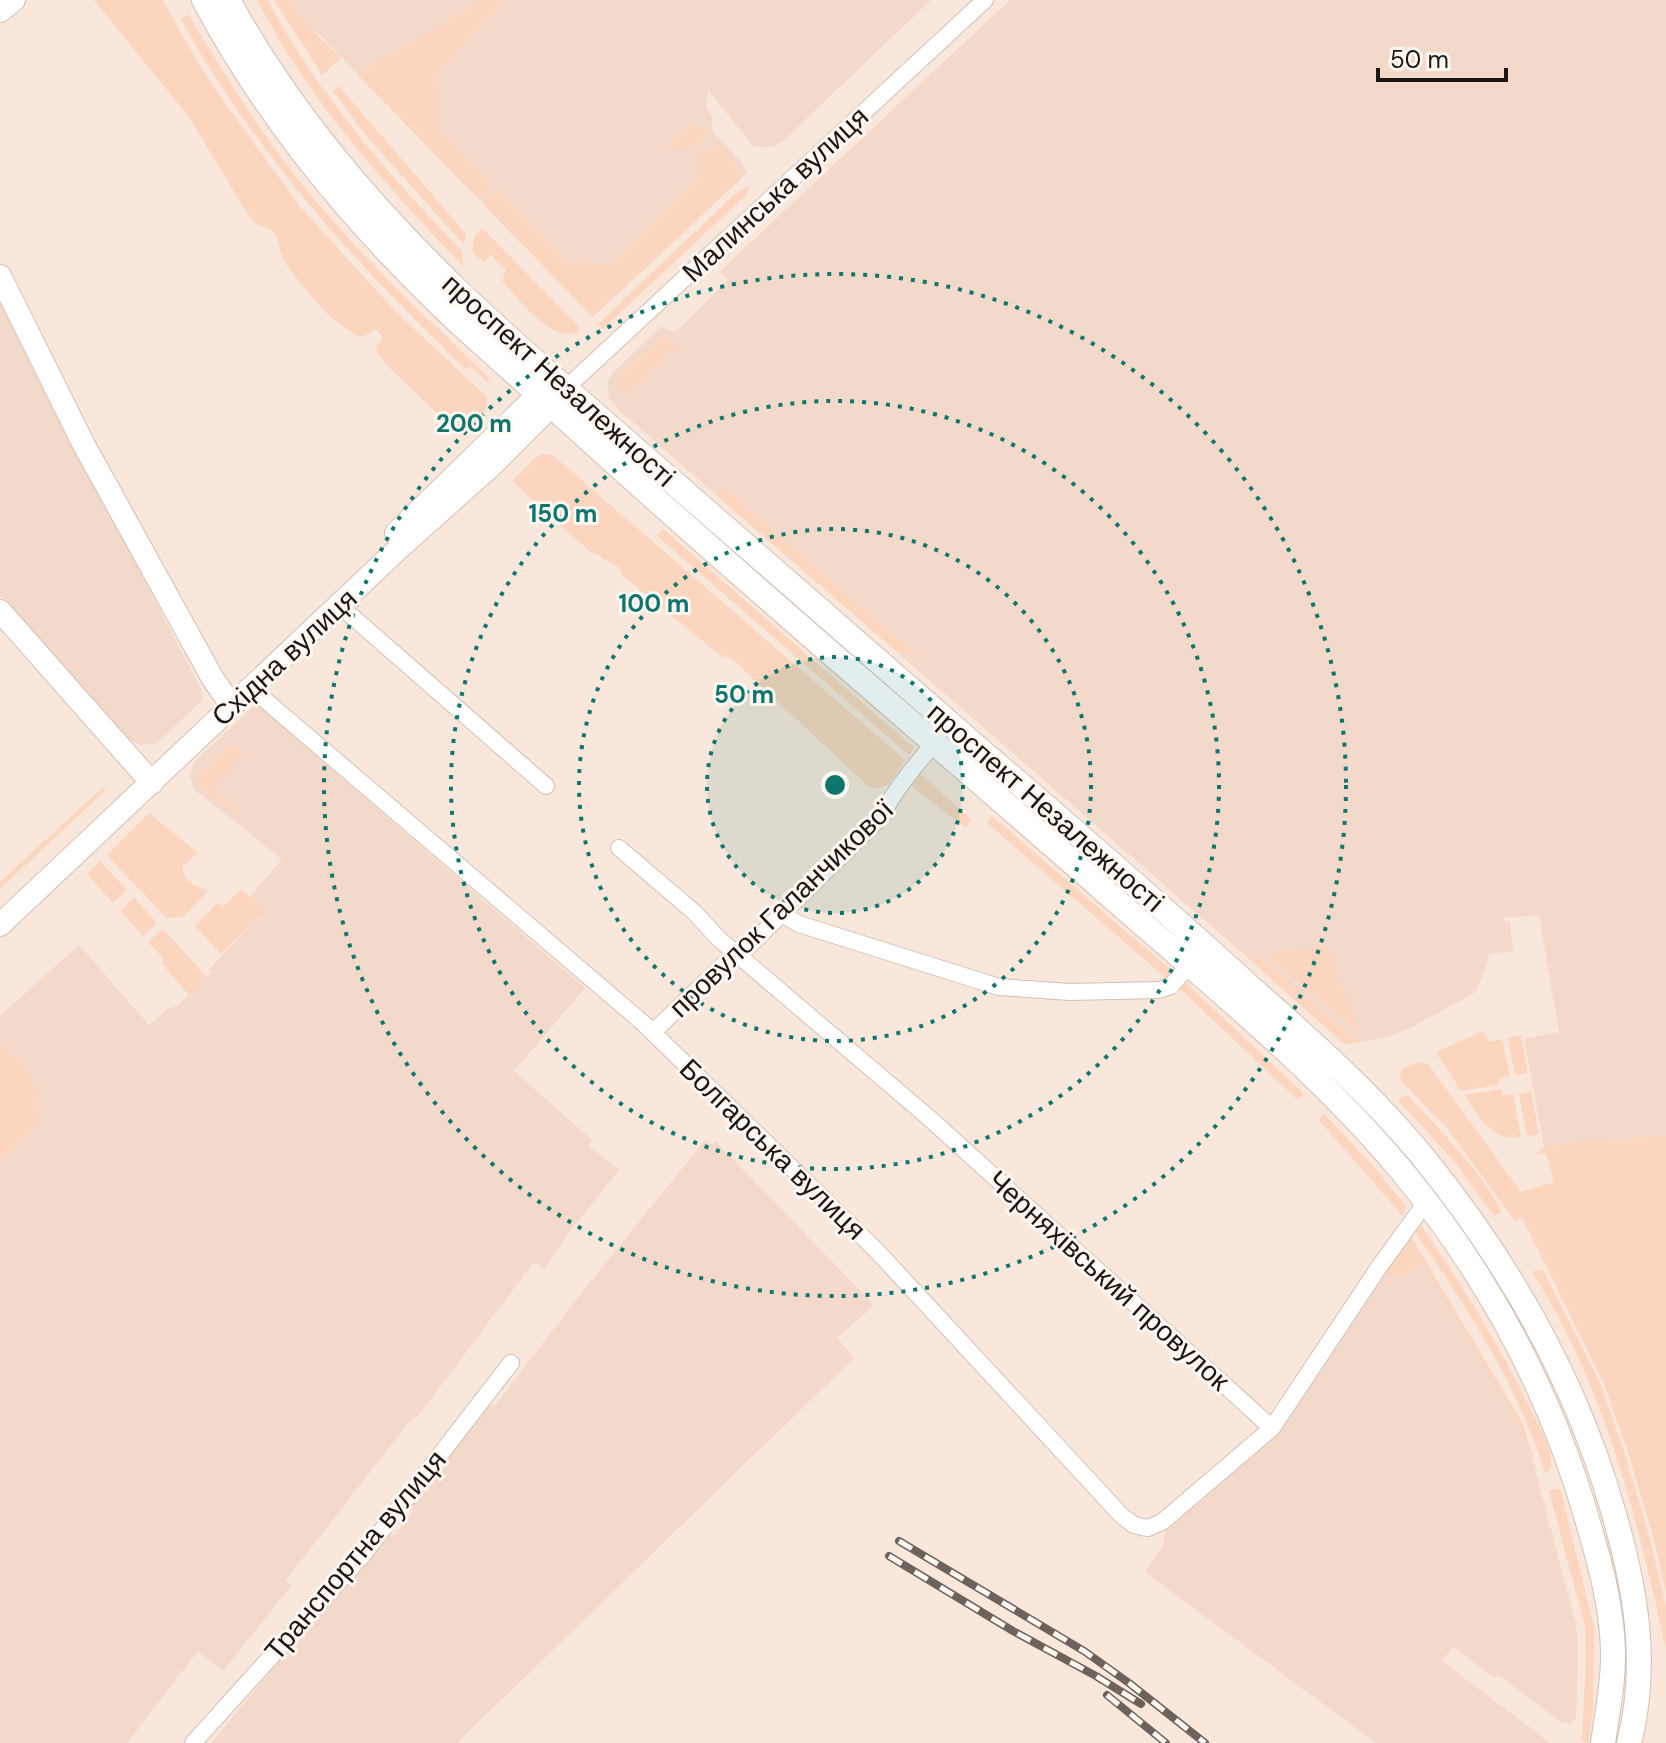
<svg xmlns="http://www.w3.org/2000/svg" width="1666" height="1743" viewBox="0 0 1666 1743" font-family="'DM Sans',sans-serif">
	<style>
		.built { fill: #f3d9c9 }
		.green { fill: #fbd5bd }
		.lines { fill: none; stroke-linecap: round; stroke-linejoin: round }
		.street-casing { stroke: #d2c0b4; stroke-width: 18 }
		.secondary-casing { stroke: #d2c0b4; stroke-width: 24 }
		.primary-casing { stroke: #d2c0b4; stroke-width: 26 }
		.street { stroke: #fff; stroke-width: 16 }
		.secondary { stroke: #fff; stroke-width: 22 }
		.primary { stroke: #fff; stroke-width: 24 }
		.rail-casing { stroke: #6e635c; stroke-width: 8 }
		.rail { stroke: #fef7f2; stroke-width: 5; stroke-dasharray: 15; stroke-linecap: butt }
		.ring { fill: none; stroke: #0f766e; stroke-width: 4; stroke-dasharray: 4 8 }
		.labels { text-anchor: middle; stroke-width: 6; stroke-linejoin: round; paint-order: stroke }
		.street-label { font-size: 28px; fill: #1c1612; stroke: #fef7f2 }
		.centre { fill: #0f766e; stroke: #fef7f2; stroke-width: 4 }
		.ring-label { font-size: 24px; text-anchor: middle; font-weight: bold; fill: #0f766e; stroke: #fef7f2; stroke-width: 6; stroke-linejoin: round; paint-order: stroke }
	</style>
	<rect width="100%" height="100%" fill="#fae7db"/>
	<path class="built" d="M 293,0 L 931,0 L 783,141 L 773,147 L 754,147 L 708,90 L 706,107 L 713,118 L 711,130 L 742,163 L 747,173 L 593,317 L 320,35 L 312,30 L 290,2 Z
		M 1010,0 L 1666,0 L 1666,1566 L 1546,1153 L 1536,1155 L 1544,1147 L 1524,1039 L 1559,1032 L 1539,915 L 1504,918 L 1505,922 L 1510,921 L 1513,951 L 1489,954 L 1487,964 L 1476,992 L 1408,1029 L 1388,1037 L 1347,1044 L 619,410 L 609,398 L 607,384 L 612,373 L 661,327 L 675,332 L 728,280 L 720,271 Z
		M 0,302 L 202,691 L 202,701 L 155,744 L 140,745 L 128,739 L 0,595 Z
		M 256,704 L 585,988 L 514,1071 L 592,1140 L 588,1146 L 619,1170 L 570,1231 L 544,1269 L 534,1262 L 418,1416 L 412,1418 L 286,1580 L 291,1586 L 223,1671 L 198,1651 L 127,1743 L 0,1743 L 0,1016 L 79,945 L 149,1025 L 167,1009 L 177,1006 L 207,977 L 212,973 L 209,969 L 266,911 L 250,896 L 282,859 L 194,789 L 190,776 L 194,762 Z
		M 706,1139 L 712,1145 L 715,1141 L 874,1305 L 837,1338 L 854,1358 L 457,1743 L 211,1743 L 384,1535 L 394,1535 L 398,1530 L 413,1512 L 407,1506 L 486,1406 L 496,1404 L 583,1291 Z
		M 1411,1237 L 1523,1424 L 1576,1624 L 1578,1647 L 1576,1718 L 1571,1724 L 1561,1722 L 1500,1676 L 1493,1677 L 1453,1646 L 1442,1661 L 1550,1743 L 1376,1743 L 1145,1572 L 1164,1544 L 1163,1539 L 1167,1530 L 1255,1454 Z"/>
	<path class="green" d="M 94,0 L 163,0 L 199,65 L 225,103 L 301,208 L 397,313 L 487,397 C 488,412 475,433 460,436 L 387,365 L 376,352 L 377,345 L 383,338 L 376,329 L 363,337 C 340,333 296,281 284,260 C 279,250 279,240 273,231 L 258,225 L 250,218 L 189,117 Z
		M 257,0 L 268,0 C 317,94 389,175 462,251 L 463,266 C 385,184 309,101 257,0 Z
		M 274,0 L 293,0 L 290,3 L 312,30 L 341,58 L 322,75 Z
		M 483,0 L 506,0 L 438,72 L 437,127 L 493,185 L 478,199 L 357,74 Z
		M 188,14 C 230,83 273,153 327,214 C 378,273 435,325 490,379 L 487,382 L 470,366 L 467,370 C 354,263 258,156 181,20 Z
		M 339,86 L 466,234 L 464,245 L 364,133 L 333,91 Z
		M 693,121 L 708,135 L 691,147 L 670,148 L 667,146 Z
		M 717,145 L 721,146 L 736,165 L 738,181 L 593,317 L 482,203 L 497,189 L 569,263 L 612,264 L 700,176 L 701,155 Z
		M 750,185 L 747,194 L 603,329 L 598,324 L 734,195 Z
		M 482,228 L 579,327 L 579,331 C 553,346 519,298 502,281 L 506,270 L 491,255 L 484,263 L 472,251 L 474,237 Z
		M 664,335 L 676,347 L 628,395 L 619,386 L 621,375 Z
		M 542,454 L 549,454 L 556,458 L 905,760 L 888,785 L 876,789 L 869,787 L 731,658 L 721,656 L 624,577 L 618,567 L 588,550 L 512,481 L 535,458 Z
		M 723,486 L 921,659 L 894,649 L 716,495 Z
		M 663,529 L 914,748 L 909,755 L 657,536 Z
		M 234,743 L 241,749 L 242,757 L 213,788 L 240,810 L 237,815 L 200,786 L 197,779 L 229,745 Z
		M 918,772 L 972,820 L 966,828 L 911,786 Z
		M 103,787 L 106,790 L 0,889 L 0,882 Z
		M 149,813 L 198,853 L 183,866 C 181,882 196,885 208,891 L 183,917 L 166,918 L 107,855 Z
		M 992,816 L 1173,972 L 1167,979 L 987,823 Z
		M 100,861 L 127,890 L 113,903 L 87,874 Z
		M 241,889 L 266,911 L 221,954 L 195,926 L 218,902 L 223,907 Z
		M 134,898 L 157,923 L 143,936 L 120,911 Z
		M 163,929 L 207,977 L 189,995 L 161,963 L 164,959 L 148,942 Z
		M 1327,947 L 1360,1034 L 1265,953 Z
		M 1261,957 L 1359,1043 L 1347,1044 L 1341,1041 L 1251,961 Z
		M 1186,983 L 1304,1094 L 1298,1100 L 1180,989 Z
		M 1483,1031 L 1489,1042 L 1502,1039 L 1510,1076 L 1499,1078 L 1500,1084 L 1461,1091 L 1436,1052 Z
		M 1521,1035 L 1528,1073 L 1517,1075 L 1515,1074 L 1508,1038 Z
		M 0,1043 C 21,1058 45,1091 37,1118 C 32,1136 13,1149 0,1160 Z
		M 1420,1062 L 1428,1064 L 1521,1192 L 1554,1182 L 1546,1153 L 1536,1155 L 1540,1149 L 1585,1140 L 1666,1136 L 1666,1594 L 1654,1539 L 1628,1452 L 1603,1381 L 1522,1218 L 1515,1221 L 1447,1128 L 1402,1082 L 1400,1076 L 1402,1068 Z
		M 1501,1089 L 1503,1096 L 1513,1094 L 1521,1137 C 1489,1141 1481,1118 1464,1095 Z
		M 1531,1091 L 1539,1134 L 1527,1136 L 1519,1094 Z
		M 1407,1095 C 1433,1122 1489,1179 1501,1213 L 1494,1216 L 1453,1160 L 1398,1100 Z
		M 1324,1114 L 1374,1167 L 1406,1206 L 1403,1216 L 1318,1119 Z
		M 1420,1224 C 1460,1281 1495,1338 1526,1400 C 1534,1416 1551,1446 1551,1464 C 1551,1470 1549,1470 1545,1473 C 1518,1384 1467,1308 1415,1232 Z
		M 1411,1237 L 1523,1424 L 1538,1474 L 1520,1425 L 1423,1262 L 1401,1279 L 1394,1279 L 1388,1274 L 1390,1266 Z
		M 1543,1270 L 1600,1383 L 1625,1454 L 1650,1540 L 1666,1608 L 1666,1650 C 1638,1521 1605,1385 1532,1272 Z
		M 1557,1488 L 1561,1491 L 1594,1628 L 1593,1708 L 1589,1743 L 1582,1741 L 1586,1659 L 1585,1627 L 1549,1491 Z"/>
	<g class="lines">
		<g class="street-casing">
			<path id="street" d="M 566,388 L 985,0
				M 339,605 L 546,786
				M 251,688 L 642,1022 L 876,1250 L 1122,1516 L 1134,1525 L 1142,1527 L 1148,1528 L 1162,1522 L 1272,1428 L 1379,1267 L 1426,1202
				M 619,848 L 694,912 L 719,939 L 928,1117 L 1272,1428
				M 782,914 L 799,924 L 999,987 L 1070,992 L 1159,990 L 1171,986 L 1189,965
				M 653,1032 L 724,964 L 744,951 L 882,816 C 890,796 919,760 935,743
				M 193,1743 L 361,1557 L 511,1363"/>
		</g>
		<g class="secondary-casing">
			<path id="secondary" d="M 0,11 L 14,0
				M 0,276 L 84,445 L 213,679 L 232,706
				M 396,533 L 552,381
				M 0,611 L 152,783
				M 0,925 L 397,550 L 491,466 L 564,393"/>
		</g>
		<g class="primary-casing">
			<path id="primary" d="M 204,0 C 255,95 321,182 396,260 C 454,322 520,376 583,434 C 754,590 932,739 1106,892 C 1206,980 1316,1068 1401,1170 C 1489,1276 1552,1394 1589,1526 C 1601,1567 1612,1608 1613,1651 C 1614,1682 1607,1713 1603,1743
				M 228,0 C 289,112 371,207 462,295 C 528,357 597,416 665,475 C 770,567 875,658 980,750 C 1071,828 1161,906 1250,987 C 1310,1040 1372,1095 1423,1157 C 1509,1263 1577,1382 1614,1514 C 1636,1590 1649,1665 1629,1743"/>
		</g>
		<use href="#street" class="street"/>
		<use href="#secondary" class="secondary"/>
		<use href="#primary" class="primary"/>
		<g class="rail-casing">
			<path id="rail" d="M 899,1541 L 1084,1651 L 1129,1683 L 1205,1743
				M 889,1556 L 1013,1631 L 1096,1676 L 1141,1704
				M 1107,1695 L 1166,1743"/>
		</g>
		<use href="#rail" class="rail"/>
	</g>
	<circle cx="835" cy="785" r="128" fill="#0f766e" fill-opacity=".12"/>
	<g class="ring">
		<circle cx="835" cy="785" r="128"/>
		<circle cx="835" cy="785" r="256"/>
		<circle cx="835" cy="785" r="384"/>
		<circle cx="835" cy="785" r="511"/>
	</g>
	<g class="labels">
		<g class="street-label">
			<text transform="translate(775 194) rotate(-43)" y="10">Малинська вулиця</text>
			<text transform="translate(559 380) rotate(42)" y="10">проспект Незалежності</text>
			<text transform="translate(284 657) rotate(-43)" y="10">Східна вулиця</text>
			<text transform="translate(1046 807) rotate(41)" y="10">проспект Незалежності</text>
			<text transform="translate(781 908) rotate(-44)" y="10">провулок Галанчикової</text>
			<text transform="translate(773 1149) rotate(44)" y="10">Болгарська вулиця</text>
			<text transform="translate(1109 1280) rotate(42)" y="10">Черняхівський провулок</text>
			<text transform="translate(355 1555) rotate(-50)" y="10">Транспортна вулиця</text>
		</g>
	</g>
	<circle cx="835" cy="785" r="12" class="centre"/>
	<g class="ring-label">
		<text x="474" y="432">200 m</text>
		<text x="563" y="522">150 m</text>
		<text x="654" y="612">100 m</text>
		<text x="744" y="703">50 m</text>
	</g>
	<path d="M1378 68v12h128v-12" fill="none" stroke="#1c1612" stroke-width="4"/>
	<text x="1390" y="68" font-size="24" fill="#1c1612" stroke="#fef7f2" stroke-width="6" paint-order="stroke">50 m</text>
</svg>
